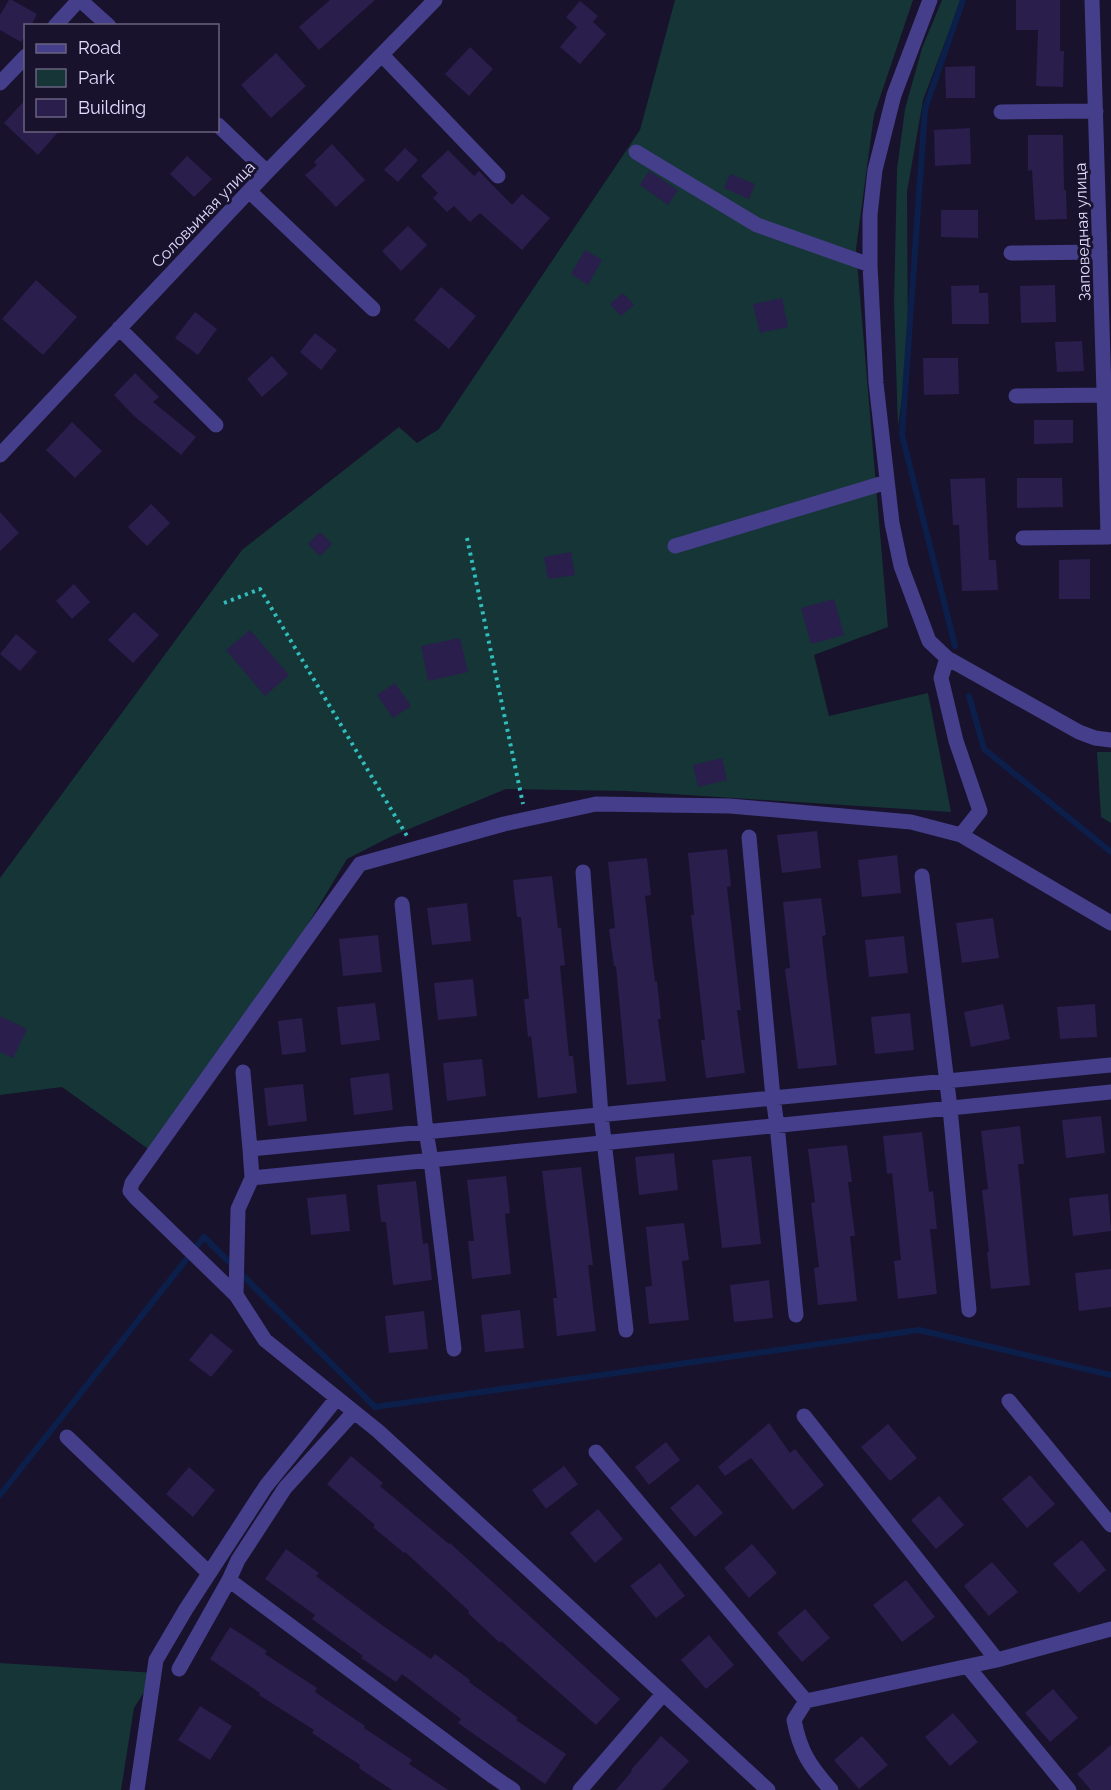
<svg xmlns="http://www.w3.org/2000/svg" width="1111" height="1790" viewBox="0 0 1111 1790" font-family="Raleway,sans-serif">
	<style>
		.green { fill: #153536 }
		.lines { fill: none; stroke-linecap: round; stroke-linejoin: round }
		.stream { stroke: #0c1f4b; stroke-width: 6 }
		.building { fill: #2a1e4d }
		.path { stroke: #32bdbd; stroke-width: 4; stroke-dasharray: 3 4.5; stroke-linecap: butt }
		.minor { stroke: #453e8a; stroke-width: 15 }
		.labels { text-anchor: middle; stroke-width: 6; stroke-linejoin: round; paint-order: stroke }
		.street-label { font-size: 16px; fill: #e3ddff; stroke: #18122c }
	</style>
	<rect width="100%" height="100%" fill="#18122c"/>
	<path class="green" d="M 675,0 L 913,0 L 874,115 L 856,249 L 888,627 L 814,655 L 829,716 L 928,693 L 951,812 L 626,791 L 506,789 L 392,836 L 347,859 L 254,1014 L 151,1151 L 62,1087 L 0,1095 L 0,878 L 242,550 L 399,427 L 417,443 L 439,429 L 640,130 Z
		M 942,0 L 961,0 L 923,100 L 907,192 L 908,353 L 898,427 L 894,303 L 897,169 L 905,109 L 922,48 Z
		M 1097,752 L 1111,752 L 1111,823 L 1101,817 Z
		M 0,1663 L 156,1673 L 134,1708 L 121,1790 L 0,1790 Z"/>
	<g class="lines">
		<path class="stream" d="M 955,646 L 902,435 L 925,109 L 963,0
			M 969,696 L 984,749 L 1111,852
			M 0,1495 L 204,1237 L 375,1407 L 919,1330 L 1111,1375"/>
	</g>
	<path class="building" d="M 9,0 L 12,0 L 37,14 L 31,26 L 26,26 L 26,35 L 21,42 L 0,30 L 0,15 Z
		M 330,0 L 375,0 L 319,50 L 299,27 Z
		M 1016,0 L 1060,0 L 1060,51 L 1064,51 L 1063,87 L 1036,86 L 1038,30 L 1016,30 Z
		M 580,1 L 598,16 L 593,22 L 606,34 L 580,64 L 560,47 L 577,27 L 566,17 Z
		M 470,47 L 493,69 L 469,96 L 445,74 Z
		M 276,53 L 306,86 L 271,118 L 241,85 Z
		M 975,66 L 975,98 L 946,98 L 945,67 Z
		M 26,99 L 26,130 L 60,130 L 38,155 L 4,123 Z
		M 970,128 L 971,164 L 935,166 L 934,130 Z
		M 1028,135 L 1063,135 L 1064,190 L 1066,190 L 1067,219 L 1035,220 L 1032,170 L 1028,171 Z
		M 332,144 L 365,180 L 336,207 L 305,175 L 317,165 L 314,162 Z
		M 405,148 L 418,160 L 398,182 L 384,170 Z
		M 448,150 L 474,176 L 479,171 L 512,205 L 522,194 L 550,218 L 522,250 L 480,213 L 470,222 L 454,206 L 447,212 L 433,198 L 438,193 L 421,176 Z
		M 187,156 L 212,179 L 194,197 L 170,174 Z
		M 649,171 L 678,190 L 668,205 L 640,185 Z
		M 730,174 L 755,184 L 749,199 L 724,188 Z
		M 941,210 L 978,210 L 978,238 L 941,237 Z
		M 408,226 L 427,245 L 401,271 L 382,251 Z
		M 585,250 L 602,260 L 588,285 L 571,274 Z
		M 36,280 L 77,317 L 43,355 L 2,319 Z
		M 979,285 L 979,293 L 988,293 L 989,324 L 952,324 L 951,286 Z
		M 1055,285 L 1056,322 L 1021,323 L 1020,286 Z
		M 441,287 L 476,316 L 449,349 L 414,320 Z
		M 623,293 L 634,305 L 621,316 L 610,304 Z
		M 782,298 L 788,327 L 760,333 L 753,304 Z
		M 195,312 L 217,329 L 198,355 L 175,338 Z
		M 315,333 L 337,350 L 321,370 L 300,352 Z
		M 1082,341 L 1084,371 L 1057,372 L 1055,342 Z
		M 272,356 L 288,374 L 262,397 L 247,379 Z
		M 923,358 L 958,358 L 959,394 L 924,395 Z
		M 135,373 L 159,397 L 153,402 L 196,437 L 181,455 L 133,415 L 114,395 Z
		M 1034,420 L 1073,420 L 1073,443 L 1034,444 Z
		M 72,422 L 102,451 L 75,478 L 46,450 Z
		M 985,478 L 989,560 L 996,560 L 998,590 L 962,591 L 959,525 L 953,525 L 950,479 Z
		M 1017,478 L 1062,478 L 1063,507 L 1017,508 Z
		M 151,504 L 170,523 L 147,546 L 128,527 Z
		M 0,512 L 19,533 L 0,551 Z
		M 320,532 L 332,544 L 320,556 L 308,544 Z
		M 571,552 L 575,575 L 548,579 L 544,557 Z
		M 1090,559 L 1090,599 L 1059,599 L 1059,560 Z
		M 74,584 L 90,602 L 72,619 L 56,601 Z
		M 834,599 L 844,635 L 811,644 L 801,608 Z
		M 134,612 L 159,635 L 133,663 L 108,640 Z
		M 250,630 L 289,675 L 265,696 L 226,650 Z
		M 16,634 L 37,652 L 20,671 L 0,654 Z
		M 460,638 L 468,672 L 428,681 L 421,646 Z
		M 395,683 L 411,706 L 393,718 L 377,695 Z
		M 722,758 L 727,780 L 698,787 L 693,765 Z
		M 817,831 L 821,868 L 782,873 L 777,835 Z
		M 727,849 L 731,886 L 727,887 L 741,1010 L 737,1010 L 745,1073 L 706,1078 L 701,1040 L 705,1040 L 691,915 L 694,915 L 688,853 Z
		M 897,855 L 901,893 L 862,897 L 858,860 Z
		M 647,858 L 651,895 L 645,896 L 655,982 L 657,981 L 661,1019 L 658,1019 L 666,1081 L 627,1085 L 616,966 L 614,966 L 609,929 L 615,928 L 608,862 Z
		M 552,876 L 558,928 L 561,928 L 565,965 L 560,966 L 569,1056 L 573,1056 L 577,1093 L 538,1098 L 531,1036 L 528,1037 L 524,999 L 529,999 L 521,917 L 517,917 L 513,880 Z
		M 821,898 L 826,935 L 822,936 L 837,1065 L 798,1069 L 785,969 L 790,968 L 783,902 Z
		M 467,903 L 471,941 L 432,945 L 427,908 Z
		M 993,918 L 999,958 L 962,963 L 956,923 Z
		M 378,935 L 382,972 L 343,976 L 339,939 Z
		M 904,936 L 908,973 L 869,977 L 865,940 Z
		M 473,979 L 477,1016 L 438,1020 L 434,983 Z
		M 375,1003 L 380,1040 L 341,1045 L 337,1007 Z
		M 1003,1004 L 1010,1039 L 971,1047 L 964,1012 Z
		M 1095,1004 L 1097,1037 L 1060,1039 L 1057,1007 Z
		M 910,1013 L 914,1050 L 875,1054 L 871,1017 Z
		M 0,1016 L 27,1029 L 13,1058 L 0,1052 Z
		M 302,1018 L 306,1052 L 282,1055 L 278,1021 Z
		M 482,1059 L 486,1096 L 447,1101 L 443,1063 Z
		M 389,1073 L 393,1110 L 354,1115 L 350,1078 Z
		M 303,1084 L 307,1121 L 268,1126 L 264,1088 Z
		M 1101,1116 L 1105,1153 L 1066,1158 L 1062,1120 Z
		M 1020,1126 L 1024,1164 L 1018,1164 L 1030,1285 L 991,1289 L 987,1252 L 989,1252 L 982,1190 L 988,1189 L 981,1131 Z
		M 922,1132 L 929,1192 L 933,1191 L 937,1229 L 930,1229 L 937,1294 L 898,1299 L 894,1261 L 901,1260 L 892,1173 L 887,1174 L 883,1136 Z
		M 847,1145 L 852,1182 L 848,1182 L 855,1236 L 850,1236 L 857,1301 L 818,1305 L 814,1268 L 819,1267 L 811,1203 L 815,1202 L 808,1149 Z
		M 674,1153 L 678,1190 L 639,1195 L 635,1157 Z
		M 751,1156 L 761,1244 L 722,1248 L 712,1160 Z
		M 581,1167 L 593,1265 L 588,1265 L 596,1331 L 557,1336 L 553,1298 L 557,1298 L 542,1171 Z
		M 506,1176 L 510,1213 L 505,1214 L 511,1274 L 472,1279 L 468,1241 L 474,1241 L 467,1180 Z
		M 416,1181 L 423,1244 L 428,1243 L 432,1280 L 393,1285 L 386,1222 L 381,1222 L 377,1185 Z
		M 346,1194 L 350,1231 L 311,1235 L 307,1198 Z
		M 1108,1194 L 1111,1231 L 1073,1236 L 1069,1198 Z
		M 684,1223 L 689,1260 L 682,1261 L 689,1320 L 649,1324 L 645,1287 L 652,1286 L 646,1227 Z
		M 1111,1269 L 1111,1307 L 1079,1311 L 1075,1273 Z
		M 769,1280 L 773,1318 L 734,1322 L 730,1285 Z
		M 520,1310 L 524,1348 L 485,1352 L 481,1315 Z
		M 424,1311 L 428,1349 L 389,1353 L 385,1316 Z
		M 211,1333 L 233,1351 L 211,1377 L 189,1360 Z
		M 769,1423 L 790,1453 L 795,1449 L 824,1485 L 793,1510 L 751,1458 L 725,1476 L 718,1467 Z
		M 888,1424 L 917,1458 L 890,1481 L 861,1447 Z
		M 666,1442 L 680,1460 L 649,1485 L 635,1467 Z
		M 351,1456 L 383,1483 L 380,1486 L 449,1544 L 450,1543 L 620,1699 L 596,1725 L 501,1641 L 500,1643 L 468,1613 L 469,1611 L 441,1585 L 405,1552 L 404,1553 L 373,1527 L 375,1525 L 327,1484 Z
		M 564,1466 L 578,1484 L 546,1509 L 532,1490 Z
		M 189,1467 L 215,1490 L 193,1517 L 166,1494 Z
		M 1030,1475 L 1055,1504 L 1027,1528 L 1002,1499 Z
		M 698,1484 L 723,1513 L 695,1537 L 670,1508 Z
		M 939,1496 L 964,1525 L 936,1549 L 911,1520 Z
		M 598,1509 L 623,1539 L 595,1563 L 570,1533 Z
		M 1082,1540 L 1106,1570 L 1079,1593 L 1053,1564 Z
		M 752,1544 L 777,1573 L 749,1598 L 724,1568 Z
		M 286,1549 L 319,1573 L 316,1576 L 379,1623 L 431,1659 L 435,1654 L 470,1680 L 469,1682 L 518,1718 L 516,1720 L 566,1754 L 545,1784 L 458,1723 L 461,1719 L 402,1674 L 396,1682 L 361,1658 L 363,1656 L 312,1619 L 315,1615 L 265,1579 Z
		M 992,1562 L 1018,1592 L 989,1616 L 964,1586 Z
		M 660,1563 L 685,1596 L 656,1618 L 630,1586 Z
		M 906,1580 L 935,1617 L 902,1642 L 873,1605 Z
		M 805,1609 L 830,1638 L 802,1662 L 777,1633 Z
		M 230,1627 L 267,1651 L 265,1654 L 317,1688 L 315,1692 L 365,1726 L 364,1728 L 412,1760 L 409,1764 L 448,1790 L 392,1790 L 359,1768 L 360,1765 L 312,1733 L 314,1730 L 259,1695 L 260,1693 L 210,1659 Z
		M 709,1635 L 734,1665 L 706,1689 L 681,1660 Z
		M 1053,1689 L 1078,1718 L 1050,1742 L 1025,1713 Z
		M 200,1706 L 232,1726 L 210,1760 L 178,1740 Z
		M 953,1713 L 978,1742 L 950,1766 L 925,1737 Z
		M 661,1736 L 689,1761 L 662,1790 L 616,1790 L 632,1771 L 631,1770 Z
		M 862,1736 L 888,1765 L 859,1789 L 834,1760 Z
		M 1111,1745 L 1111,1790 L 1091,1790 L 1077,1774 Z"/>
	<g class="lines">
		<path class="path" d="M 467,538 L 523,804
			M 224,603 L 260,589 L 407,836"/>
		<path class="minor" d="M 80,0 L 109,26
			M 930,0 L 894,95 L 875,170 L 870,215 L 870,265 L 876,383 L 892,523 L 901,566 L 929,641 L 947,658 L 1079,732 L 1095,738 L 1111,740
			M 1092,0 L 1106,457 L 1111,461
			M 55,26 L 79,0
			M 382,55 L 498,176
			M 0,83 L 26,56
			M 1001,112 L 1096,111
			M 218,125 L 267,172
			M 636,152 L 757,225 L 870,265
			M 249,191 L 373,309
			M 1011,253 L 1100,252
			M 119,328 L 216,425
			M 1016,396 L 1105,395
			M 0,455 L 267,172 L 435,0
			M 1023,538 L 1108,537 L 1106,457
			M 675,546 L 887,482
			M 961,835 L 1111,923
			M 749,837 L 773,1098 L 777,1125 L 796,1315
			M 583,872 L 601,1115 L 626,1330
			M 922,876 L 950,1108 L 969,1310
			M 402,904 L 426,1132 L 431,1160 L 454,1349
			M 1111,1065 L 250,1149 L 252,1178 L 1111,1092
			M 243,1072 L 250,1149
			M 252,1178 L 238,1209 L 236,1295 L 265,1340 L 378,1431 L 768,1790
			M 236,1295 L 135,1197 L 130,1191 L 132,1183 L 360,864 L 504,824 L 596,804 L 730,806 L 911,822 L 961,835 L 980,811 L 956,741 L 941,678 L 947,658
			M 1009,1401 L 1111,1525
			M 354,1412 L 285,1488 L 238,1560 L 229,1580 L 491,1775 L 513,1790
			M 67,1437 L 209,1573
			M 596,1452 L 806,1701 L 997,1660 L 804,1416
			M 997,1660 L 1111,1629
			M 968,1667 L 1069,1790
			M 179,1669 L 229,1580
			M 806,1701 L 794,1720 C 800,1752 810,1766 831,1790
			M 137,1790 L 156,1660 L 186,1609 L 266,1486 L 337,1398
			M 580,1790 L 663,1694"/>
	</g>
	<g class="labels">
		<g class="street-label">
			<text transform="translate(203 214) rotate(-46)" y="6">Соловьиная улица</text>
			<text transform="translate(1082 232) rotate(-92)" y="6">Заповедная улица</text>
		</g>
	</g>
	<rect x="24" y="24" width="195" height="108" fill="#18122c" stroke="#696380" stroke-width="1.5"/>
	<rect x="36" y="44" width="30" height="9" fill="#453e8a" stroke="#696380" stroke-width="1.5"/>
	<text x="78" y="54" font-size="18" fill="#e3ddff">Road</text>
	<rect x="36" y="69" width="30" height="18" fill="#153536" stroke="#696380" stroke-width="1.5"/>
	<text x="78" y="84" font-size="18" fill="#e3ddff">Park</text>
	<rect x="36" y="99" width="30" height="18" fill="#2a1e4d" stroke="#696380" stroke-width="1.5"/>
	<text x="78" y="114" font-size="18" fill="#e3ddff">Building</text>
</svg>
